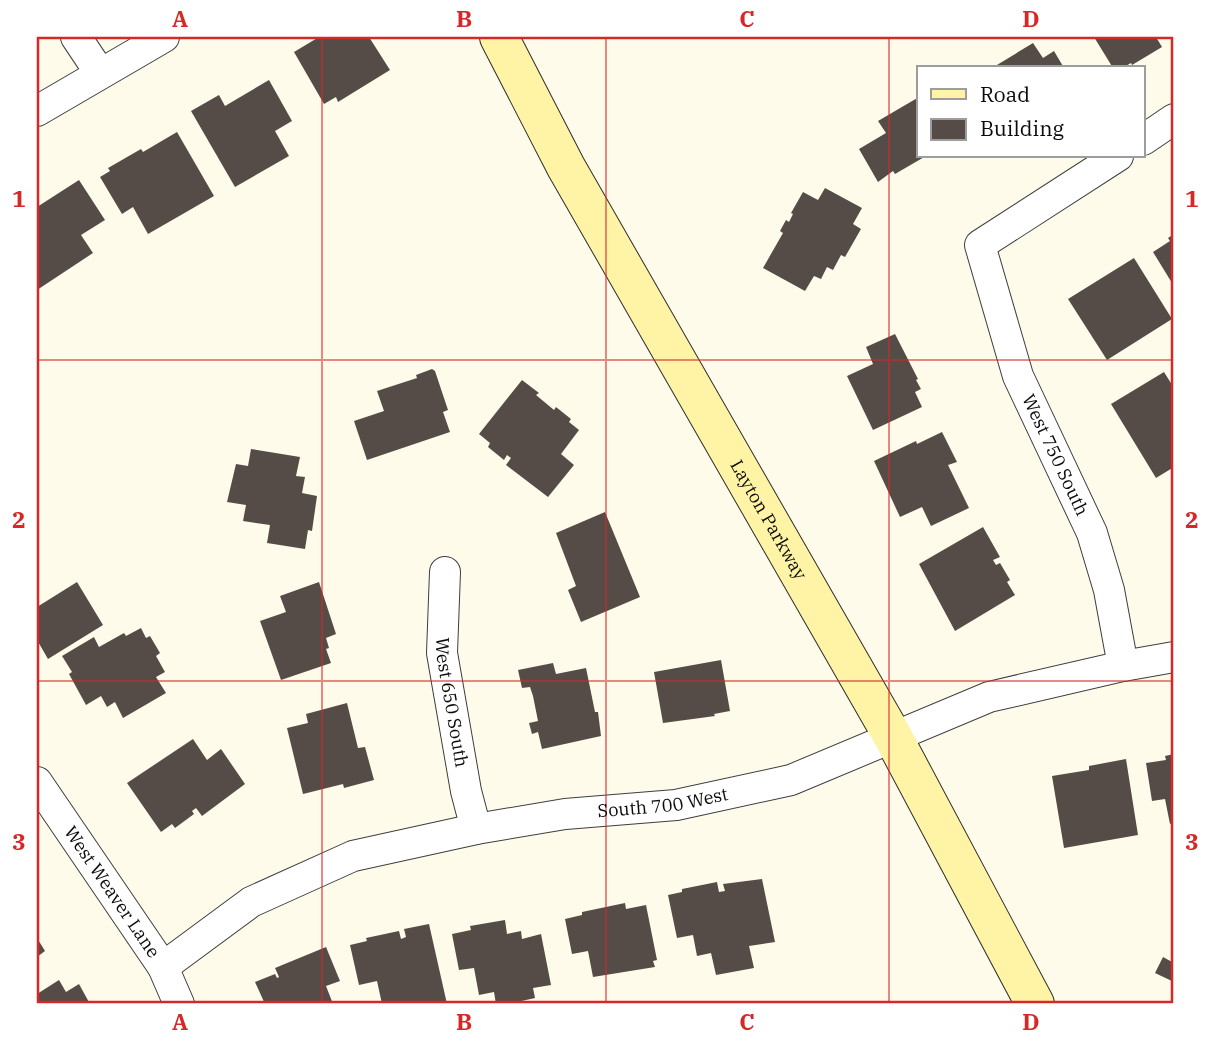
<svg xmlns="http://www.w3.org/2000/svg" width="1211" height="1041" viewBox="0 0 1211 1041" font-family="'IBM Plex Serif',serif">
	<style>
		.building { fill: #554c47 }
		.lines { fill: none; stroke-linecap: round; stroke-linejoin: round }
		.minor-casing { stroke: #3e3e3e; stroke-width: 32 }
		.secondary-casing { stroke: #2d2d2d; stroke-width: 40 }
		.minor { stroke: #fff; stroke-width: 30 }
		.secondary { stroke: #fff4a5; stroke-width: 38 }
		.grid { fill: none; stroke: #d62828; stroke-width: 2; stroke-opacity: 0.55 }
		.labels { text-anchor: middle; stroke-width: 7; stroke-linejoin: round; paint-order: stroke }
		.street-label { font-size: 18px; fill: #0b0b0b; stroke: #fff }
		.neatline { fill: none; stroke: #d62828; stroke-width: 2.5 }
		.grid-label { font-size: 23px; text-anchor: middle; font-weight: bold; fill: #d62828 }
	</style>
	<rect width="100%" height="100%" fill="#fffbea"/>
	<path class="building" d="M 319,37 L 369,37 L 390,70 L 338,102 L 336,97 L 324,104 L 294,52 Z
		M 1094,37 L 1156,37 L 1162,47 L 1132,65 L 1131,63 L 1122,68 L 1113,68 Z
		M 1033,43 L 1043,58 L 1054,51 L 1064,68 L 992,68 Z
		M 269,80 L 292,121 L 275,131 L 289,156 L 235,187 L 191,111 L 219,95 L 225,106 Z
		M 919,97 L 919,156 L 926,156 L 895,174 L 893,171 L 878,182 L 859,149 L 886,133 L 878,121 Z
		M 177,132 L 214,196 L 148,234 L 133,207 L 122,214 L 100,177 L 110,171 L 108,168 L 141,149 L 143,152 Z
		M 79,180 L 105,220 L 81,235 L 93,253 L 37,290 L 37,207 Z
		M 825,188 L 862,208 L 853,224 L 861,229 L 845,257 L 841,255 L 833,270 L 827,267 L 821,279 L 814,276 L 805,291 L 763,268 L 783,233 L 780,231 L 786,220 L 789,222 L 793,214 L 791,213 L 803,192 L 818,200 Z
		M 1174,234 L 1174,282 L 1172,283 L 1153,252 L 1170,241 L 1168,238 Z
		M 1134,258 L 1172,319 L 1107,360 L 1068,299 Z
		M 895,334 L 918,379 L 916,380 L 921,389 L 915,392 L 922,407 L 873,430 L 847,376 L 873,364 L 866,347 Z
		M 432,369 L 435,371 L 448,410 L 443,412 L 450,432 L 367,460 L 354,421 L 384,411 L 377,391 L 417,378 L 416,375 Z
		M 1164,372 L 1174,388 L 1174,467 L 1156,478 L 1111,404 Z
		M 522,380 L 539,393 L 536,395 L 554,410 L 556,407 L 571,419 L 569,422 L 579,430 L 561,454 L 574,465 L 548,497 L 506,465 L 511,458 L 507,455 L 504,460 L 488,447 L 490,443 L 479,434 Z
		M 942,432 L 957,462 L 948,465 L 969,508 L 931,526 L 922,507 L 900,517 L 874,461 L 916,441 L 917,444 Z
		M 251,449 L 300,457 L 296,476 L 305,477 L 302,493 L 317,496 L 312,531 L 308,530 L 305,549 L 267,543 L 270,525 L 243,521 L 246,505 L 227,502 L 236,464 L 248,466 Z
		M 605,512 L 640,597 L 581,622 L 568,590 L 576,586 L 556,533 Z
		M 983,527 L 1000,557 L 993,560 L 996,565 L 1000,563 L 1010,580 L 1007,582 L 1015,595 L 955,631 L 919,564 Z
		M 77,582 L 103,625 L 48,659 L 37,640 L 37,607 Z
		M 319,582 L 336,634 L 326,638 L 329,648 L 326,649 L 331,663 L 281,680 L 260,621 L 286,612 L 280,596 Z
		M 141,628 L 146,638 L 150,636 L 160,653 L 156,656 L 165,672 L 156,677 L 166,693 L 123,718 L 115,702 L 107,707 L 101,696 L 86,705 L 69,674 L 72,672 L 62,656 L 94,637 L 99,647 L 124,633 L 126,636 Z
		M 721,660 L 730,711 L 714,714 L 715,716 L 663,723 L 654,672 Z
		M 553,663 L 556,674 L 586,668 L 595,712 L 598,712 L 601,736 L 542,749 L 538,732 L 532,734 L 529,723 L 538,721 L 533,696 L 530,687 L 522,688 L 518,670 Z
		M 347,703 L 358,748 L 365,747 L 374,780 L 344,788 L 343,784 L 303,794 L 287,728 L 308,723 L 306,714 Z
		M 193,739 L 207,760 L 221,749 L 245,784 L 202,816 L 196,808 L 192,811 L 194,814 L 175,828 L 172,824 L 161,832 L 127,783 Z
		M 1174,754 L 1174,830 L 1173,830 L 1172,823 L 1170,824 L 1165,799 L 1152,801 L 1146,763 L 1166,760 L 1165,756 Z
		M 1126,759 L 1138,835 L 1064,848 L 1052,776 L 1089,770 L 1089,766 Z
		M 762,879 L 775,942 L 749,946 L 754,968 L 716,975 L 711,953 L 697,956 L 693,935 L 677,938 L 668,895 L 682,892 L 682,889 L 717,882 L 719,892 L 725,891 L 723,884 Z
		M 625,903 L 626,909 L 646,905 L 657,960 L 653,961 L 655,967 L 593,977 L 588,951 L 572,954 L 565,919 L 582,915 L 582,912 Z
		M 505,920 L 507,934 L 521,931 L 522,939 L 541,934 L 551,985 L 533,988 L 535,998 L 508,1004 L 496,1004 L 494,992 L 479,995 L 474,968 L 459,970 L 452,934 L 471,930 L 470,926 Z
		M 429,924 L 447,1004 L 382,1004 L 377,981 L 359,985 L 350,945 L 367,941 L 366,938 L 399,931 L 401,939 L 406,937 L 404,929 Z
		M 37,938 L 45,951 L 37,957 Z
		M 326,947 L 340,981 L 326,986 L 333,1004 L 265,1004 L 255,982 L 275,974 L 277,978 L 279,977 L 275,968 Z
		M 1163,957 L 1174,963 L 1174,982 L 1155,973 Z
		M 59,980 L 66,992 L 79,984 L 90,1004 L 37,1004 L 37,994 Z"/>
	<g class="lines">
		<g class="minor-casing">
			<g id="minor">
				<path d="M 76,37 L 100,73"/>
				<path d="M 37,111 L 164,37"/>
				<path d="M 1143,140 L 1174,119"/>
				<path id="s1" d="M 1118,156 L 980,245 L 1018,376 L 1092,533 L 1109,590 L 1123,666"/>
				<path id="s2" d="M 445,572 L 442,653 L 466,791 L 476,829"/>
				<path id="s3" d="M 37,782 L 163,967 L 179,1004"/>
				<path id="s4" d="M 163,967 L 251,902 L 353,856 L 476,829 L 565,814 L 676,805 L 791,780 L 989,697 L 1123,666 L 1174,657"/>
			</g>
		</g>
		<g class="secondary-casing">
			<g id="secondary">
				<path id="s5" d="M 499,37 L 566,167 L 893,737 L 1035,1004"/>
			</g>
		</g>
		<use href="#minor" class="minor"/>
		<use href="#secondary" class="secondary"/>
	</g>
	<path class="grid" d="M 322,37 L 322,1004M 606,37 L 606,1004M 889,37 L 889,1004M 37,360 L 1174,360M 37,681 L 1174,681"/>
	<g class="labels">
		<g class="street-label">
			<text dy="6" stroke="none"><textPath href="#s1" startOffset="388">West 750 South</textPath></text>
			<text dy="6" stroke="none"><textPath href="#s5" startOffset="553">Layton Parkway</textPath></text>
			<text dy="6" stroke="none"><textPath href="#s2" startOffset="131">West 650 South</textPath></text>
			<text dy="6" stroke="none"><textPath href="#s4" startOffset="536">South 700 West</textPath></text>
			<text dy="6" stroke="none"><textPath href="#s3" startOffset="133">West Weaver Lane</textPath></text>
		</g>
	</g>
	<rect width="1211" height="1041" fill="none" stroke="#ffffff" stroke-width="77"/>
	<rect x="917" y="66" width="228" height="91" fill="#ffffff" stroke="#9d9d9d" stroke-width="2"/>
	<rect x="931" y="89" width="35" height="10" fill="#fff4a5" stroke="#9d9d9d" stroke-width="2"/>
	<text x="980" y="102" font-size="21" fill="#0b0b0b">Road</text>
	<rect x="931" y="119" width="35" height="21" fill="#554c47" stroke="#9d9d9d" stroke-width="2"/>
	<text x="980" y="136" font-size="21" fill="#0b0b0b">Building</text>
	<rect x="38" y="38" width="1134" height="964" class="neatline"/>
	<g class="grid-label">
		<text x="180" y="27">A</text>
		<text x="464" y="27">B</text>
		<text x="747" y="27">C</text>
		<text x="1031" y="27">D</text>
		<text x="19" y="207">1</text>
		<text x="1192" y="207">1</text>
		<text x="19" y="528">2</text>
		<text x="1192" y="528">2</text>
		<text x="19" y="850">3</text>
		<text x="1192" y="850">3</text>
		<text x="180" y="1030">A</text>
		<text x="464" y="1030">B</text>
		<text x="747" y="1030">C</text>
		<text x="1031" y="1030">D</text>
	</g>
</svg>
